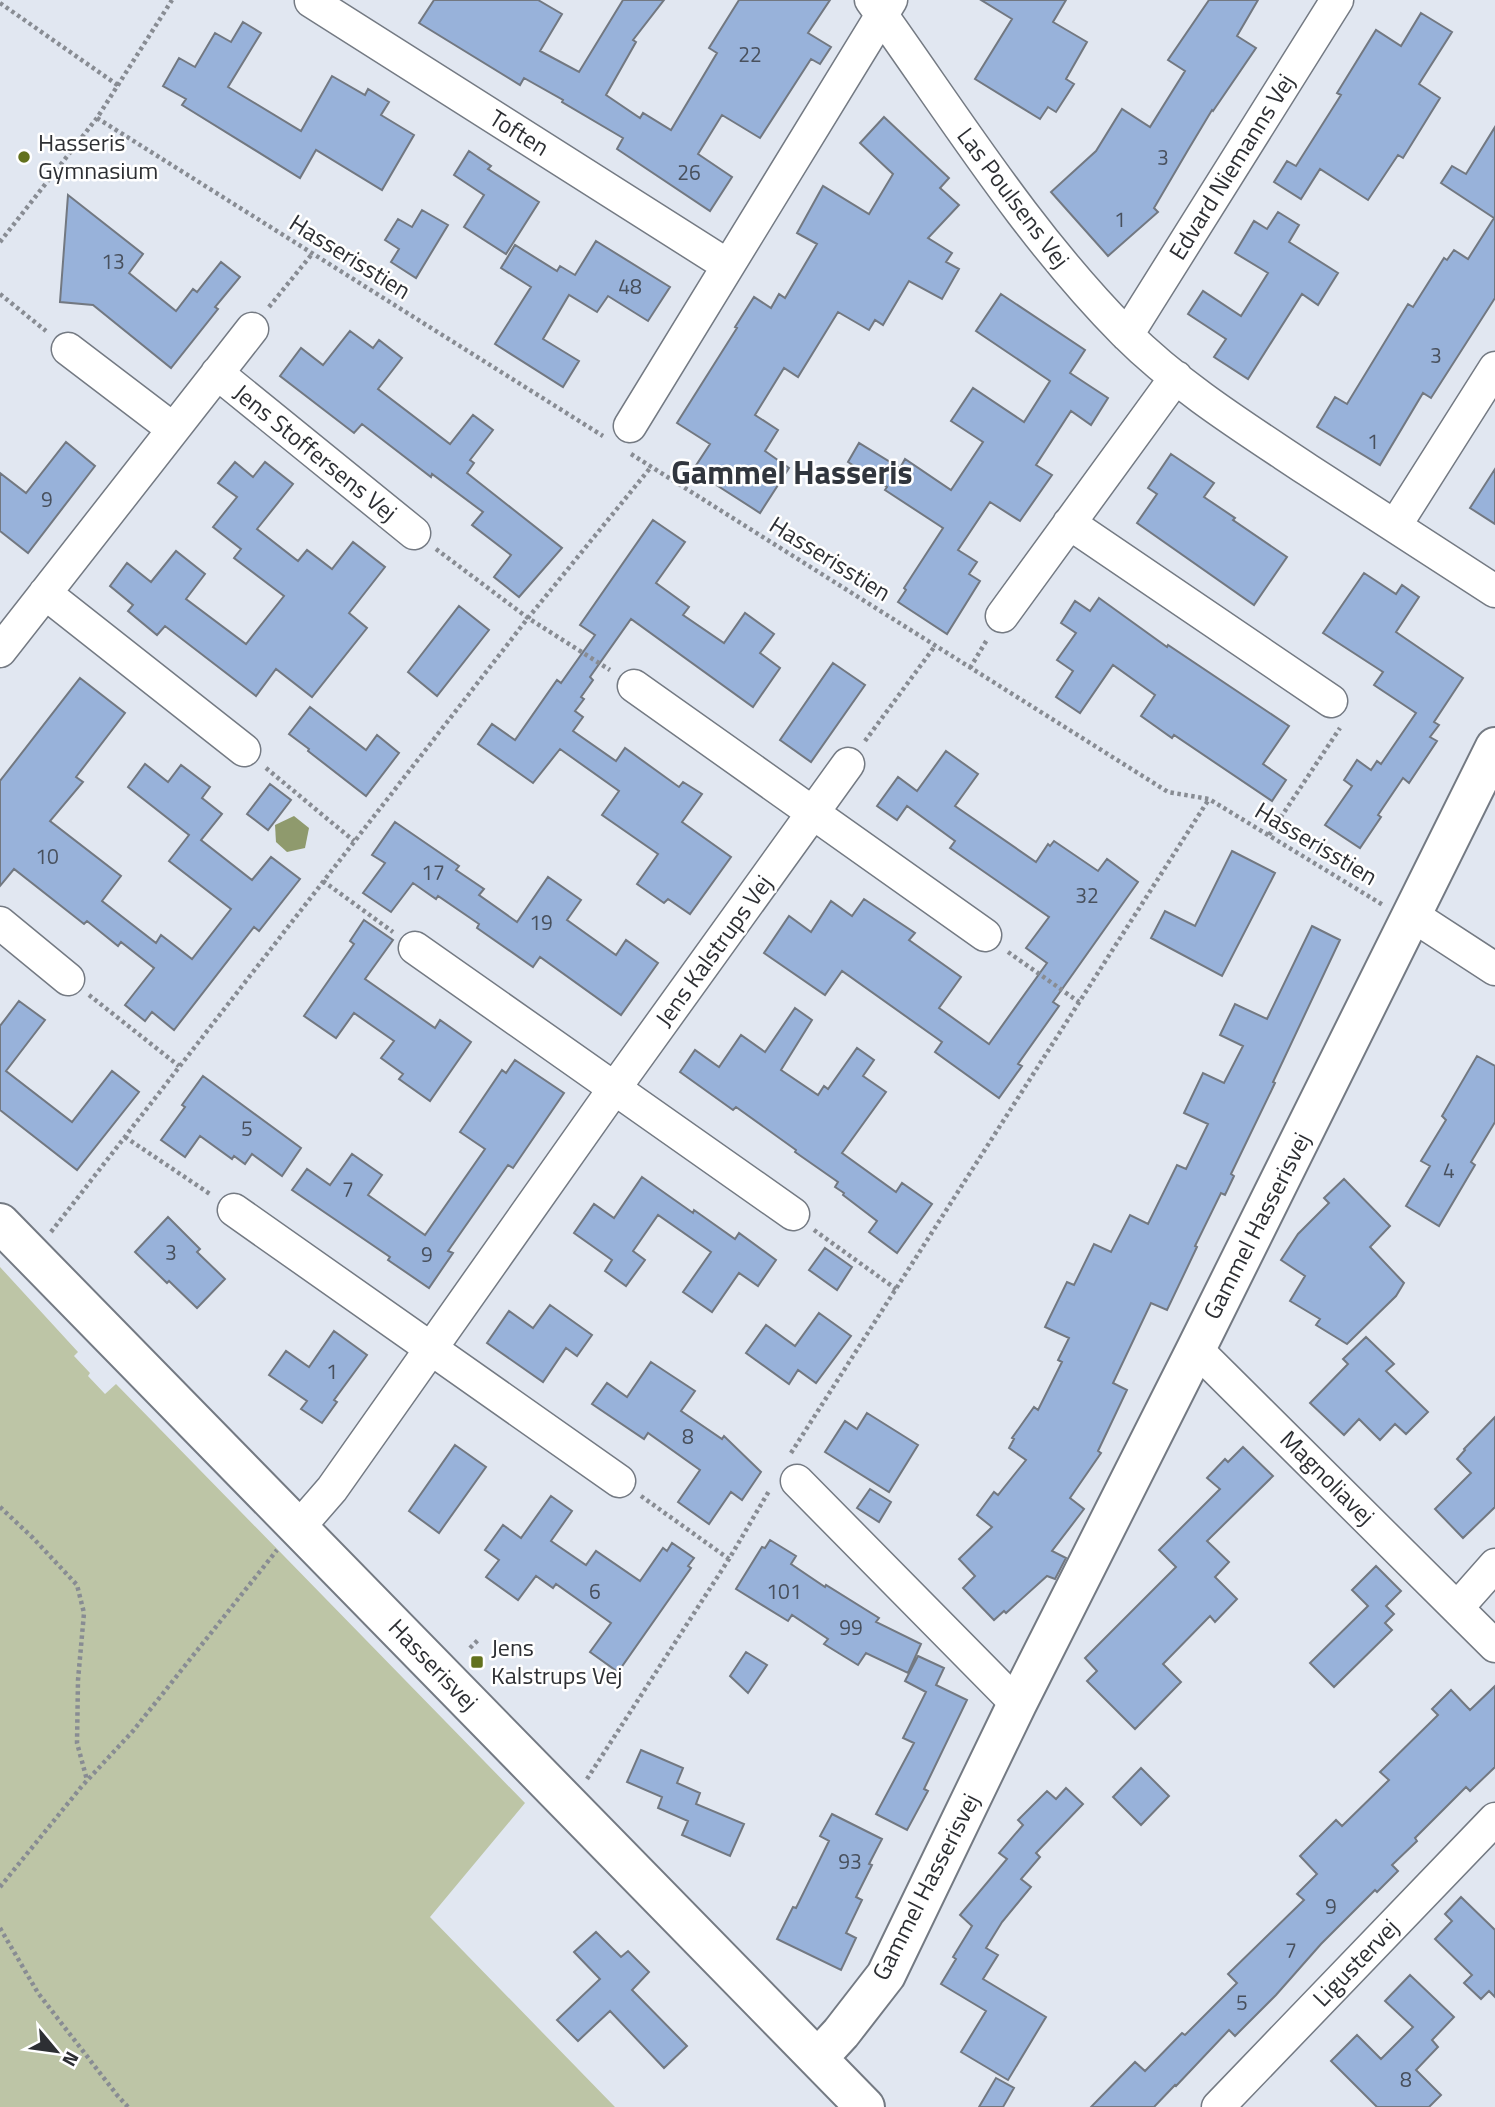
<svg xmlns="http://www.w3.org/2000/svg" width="1495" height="2107" viewBox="0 0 1495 2107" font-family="'Titillium Web',sans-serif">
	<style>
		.green { fill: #bdc5a6 }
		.water { fill: #8f9a6d }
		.building { fill: #98b2da; stroke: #727881; stroke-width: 2 }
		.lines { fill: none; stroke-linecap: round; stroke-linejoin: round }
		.minor-casing { stroke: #747a83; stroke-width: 35 }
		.tertiary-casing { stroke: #747a83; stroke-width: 42 }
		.path { stroke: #888c93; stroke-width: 4.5; stroke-dasharray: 3.5 3.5; stroke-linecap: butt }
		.minor { stroke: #fff; stroke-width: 32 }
		.tertiary { stroke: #fff; stroke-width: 38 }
		.poi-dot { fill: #62711d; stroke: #fff; stroke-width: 2.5 }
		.labels { text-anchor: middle; stroke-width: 5; stroke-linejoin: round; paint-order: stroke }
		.number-label { font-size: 21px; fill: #48505d }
		.street-label { font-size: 24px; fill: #2d2f33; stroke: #fff }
		.poi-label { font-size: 24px; fill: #2d2f33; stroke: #fff; text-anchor: start }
		.district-label { font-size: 32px; font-weight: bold; fill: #31363e; stroke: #fff }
	</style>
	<rect width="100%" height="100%" fill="#e1e7f1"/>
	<path class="green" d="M 0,1267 L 78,1352 L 74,1356 L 90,1373 L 88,1376 L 105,1394 L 116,1384 L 525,1803 L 430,1917 L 615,2107 L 0,2107 Z"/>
	<path class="water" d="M 294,816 L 309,828 L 305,848 L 287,852 L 276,842 L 275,825 Z"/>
	<path class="building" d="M 434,0 L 538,0 L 562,14 L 540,51 L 579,72 L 623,0 L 664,0 L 633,40 L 636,42 L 606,95 L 640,118 L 643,113 L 671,130 L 717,53 L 709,48 L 739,0 L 830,0 L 808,33 L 831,47 L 820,64 L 811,59 L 760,138 L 722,115 L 698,154 L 732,177 L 710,211 L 617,149 L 623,138 L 562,102 L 563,100 L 524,78 L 520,85 L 419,23 Z
		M 981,0 L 1066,0 L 1053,22 L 1087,42 L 1066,79 L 1074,84 L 1056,112 L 1048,107 L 1040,119 L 975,79 L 1012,19 Z
		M 1209,0 L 1258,0 L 1237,36 L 1256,48 L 1213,111 L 1212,110 L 1188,150 L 1154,208 L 1158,212 L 1108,256 L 1051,192 L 1096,151 L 1122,109 L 1150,127 L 1185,71 L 1168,60 Z
		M 1421,13 L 1452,32 L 1419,84 L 1440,98 L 1403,158 L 1398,155 L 1368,200 L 1320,169 L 1301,199 L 1274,182 L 1287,161 L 1296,166 L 1341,95 L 1337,93 L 1376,30 L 1401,46 Z
		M 243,22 L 261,33 L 228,87 L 301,131 L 332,76 L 365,95 L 368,89 L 389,102 L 381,115 L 414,135 L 382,190 L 316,150 L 300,178 L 182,105 L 186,99 L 163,86 L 179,58 L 195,67 L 215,33 L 231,42 Z
		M 884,117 L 949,178 L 940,188 L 959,205 L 928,238 L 952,253 L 946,262 L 959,269 L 942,299 L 909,281 L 883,325 L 875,320 L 869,330 L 838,312 L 798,377 L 784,368 L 755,415 L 778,430 L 765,451 L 789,468 L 760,513 L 693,470 L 710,444 L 677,423 L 737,328 L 735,327 L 754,297 L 771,308 L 779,294 L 785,298 L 817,244 L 797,233 L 823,186 L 869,214 L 893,174 L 860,143 Z
		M 1495,127 L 1495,298 L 1431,398 L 1423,393 L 1380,465 L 1317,427 L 1335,397 L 1347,404 L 1408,304 L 1413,307 L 1444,258 L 1447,260 L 1454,250 L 1468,259 L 1494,218 L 1441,183 L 1452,166 L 1466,174 Z
		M 469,151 L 491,166 L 488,169 L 539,202 L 506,254 L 464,227 L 484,195 L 454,175 Z
		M 68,195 L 143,254 L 129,273 L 176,311 L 193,289 L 197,292 L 221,262 L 240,277 L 215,307 L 218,309 L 171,368 L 93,305 L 60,302 Z
		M 422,210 L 448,225 L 416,278 L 391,262 L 399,249 L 385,240 L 398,219 L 412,227 Z
		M 1278,212 L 1299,225 L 1289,242 L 1338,273 L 1318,305 L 1302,294 L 1248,379 L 1214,357 L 1226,339 L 1188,314 L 1203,291 L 1241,316 L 1268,273 L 1235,253 L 1254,221 L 1267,229 Z
		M 596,241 L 670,287 L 648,321 L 608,296 L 597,312 L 569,295 L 543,339 L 579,361 L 563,387 L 495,344 L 531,287 L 501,268 L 515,245 L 557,271 L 560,266 L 575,275 Z
		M 1001,294 L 1085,350 L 1070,373 L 1108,398 L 1091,425 L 1071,411 L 1036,465 L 1052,475 L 1020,521 L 990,502 L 958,550 L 977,562 L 969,574 L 980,581 L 947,634 L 898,602 L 906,590 L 904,588 L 943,528 L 885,490 L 887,487 L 848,462 L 859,443 L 900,468 L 905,459 L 951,490 L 983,442 L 951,421 L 973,388 L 1024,422 L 1050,381 L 976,331 Z
		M 350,331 L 373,348 L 379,340 L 402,358 L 378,389 L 450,444 L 473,415 L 493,430 L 470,460 L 474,463 L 467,473 L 562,548 L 519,597 L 494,577 L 511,555 L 472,525 L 483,512 L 432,474 L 431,477 L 362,424 L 354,433 L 280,376 L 301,348 L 323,365 Z
		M 66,442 L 95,466 L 28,553 L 0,531 L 0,473 L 26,493 Z
		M 1171,454 L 1214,483 L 1204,497 L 1235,518 L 1233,520 L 1287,557 L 1254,605 L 1137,523 L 1157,494 L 1148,488 Z
		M 235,462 L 253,477 L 265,462 L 293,484 L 257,529 L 298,561 L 307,550 L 332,569 L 353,542 L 385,567 L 349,613 L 367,628 L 312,697 L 276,669 L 256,696 L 165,626 L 157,635 L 128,611 L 133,605 L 110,586 L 127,563 L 151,582 L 176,551 L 205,574 L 186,599 L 246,644 L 284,596 L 234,558 L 241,549 L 213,527 L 237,497 L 218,483 Z
		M 1495,469 L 1495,524 L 1470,508 Z
		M 653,520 L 685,542 L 656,583 L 689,607 L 683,615 L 724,643 L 745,613 L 774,634 L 760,653 L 780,668 L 753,707 L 631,619 L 590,677 L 593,680 L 581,697 L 584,699 L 575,711 L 583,717 L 573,731 L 616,761 L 625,748 L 679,787 L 683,782 L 702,794 L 682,822 L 731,857 L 690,914 L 668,899 L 664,903 L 637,884 L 658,854 L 602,815 L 619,791 L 560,749 L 533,783 L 478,744 L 492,724 L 515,740 L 557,680 L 561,683 L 595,635 L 580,625 Z
		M 1364,573 L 1396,594 L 1402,585 L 1419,597 L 1396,632 L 1463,678 L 1434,722 L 1439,725 L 1430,737 L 1437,741 L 1409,783 L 1403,778 L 1378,815 L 1381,817 L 1360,848 L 1325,825 L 1352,786 L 1344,780 L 1357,760 L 1371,770 L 1377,761 L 1381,764 L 1416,713 L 1374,685 L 1383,672 L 1323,633 Z
		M 1099,598 L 1167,647 L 1168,645 L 1289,726 L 1263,764 L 1286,780 L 1272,801 L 1174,735 L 1172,738 L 1141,716 L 1155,695 L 1113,665 L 1080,713 L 1056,697 L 1073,671 L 1057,660 L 1076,633 L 1061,623 L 1075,601 L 1090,611 Z
		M 459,606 L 489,630 L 437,696 L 408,672 Z
		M 833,663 L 865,685 L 811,762 L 780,740 Z
		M 80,678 L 125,713 L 76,777 L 83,782 L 50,821 L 121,876 L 102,901 L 156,943 L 161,935 L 192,959 L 231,909 L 169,861 L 189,835 L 128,787 L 145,764 L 168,782 L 181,765 L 210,787 L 202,798 L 222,814 L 201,840 L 252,880 L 271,857 L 300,879 L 259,931 L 254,927 L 174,1030 L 152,1012 L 145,1021 L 125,1005 L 154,968 L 121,942 L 118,946 L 87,921 L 84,924 L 14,869 L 0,886 L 0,781 Z
		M 310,707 L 366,750 L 377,735 L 399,753 L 366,796 L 308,751 L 309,749 L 289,734 Z
		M 946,751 L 978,774 L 955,806 L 1036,862 L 1048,844 L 1050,846 L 1054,841 L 1098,871 L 1107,859 L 1138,882 L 1053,1002 L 1059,1006 L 1018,1064 L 1022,1066 L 999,1098 L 935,1052 L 942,1042 L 842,971 L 825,995 L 764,953 L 789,916 L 811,932 L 831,901 L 852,916 L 864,899 L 915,933 L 909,940 L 961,977 L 939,1008 L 989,1044 L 1047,963 L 1026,948 L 1049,917 L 950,848 L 955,841 L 907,806 L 897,820 L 877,806 L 898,777 L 917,791 Z
		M 270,784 L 291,800 L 268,830 L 247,814 Z
		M 395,822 L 459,866 L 456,870 L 484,889 L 479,895 L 517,922 L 548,877 L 581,900 L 567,920 L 616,955 L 626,940 L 658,963 L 621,1015 L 540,957 L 533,967 L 477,928 L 479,924 L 438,896 L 436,899 L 413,883 L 391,912 L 363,893 L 385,863 L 372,855 Z
		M 1232,851 L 1275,873 L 1222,976 L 1151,938 L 1165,911 L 1195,926 Z
		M 364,920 L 393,940 L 365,979 L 435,1028 L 440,1020 L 471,1042 L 430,1101 L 399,1079 L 403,1074 L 381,1058 L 394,1041 L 354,1013 L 336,1038 L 304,1016 L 354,944 L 350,941 Z
		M 1312,926 L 1340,940 L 1273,1082 L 1275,1083 L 1231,1174 L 1234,1176 L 1225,1195 L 1221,1193 L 1195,1246 L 1197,1247 L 1167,1310 L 1151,1303 L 1113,1383 L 1127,1390 L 1098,1451 L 1101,1453 L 1070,1498 L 1084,1509 L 1052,1551 L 1066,1558 L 1055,1579 L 1047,1576 L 1006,1613 L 1004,1611 L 994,1620 L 963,1588 L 975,1576 L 959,1559 L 992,1527 L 977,1515 L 994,1492 L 998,1495 L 1026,1460 L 1009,1448 L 1014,1439 L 1012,1438 L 1034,1407 L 1038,1410 L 1062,1362 L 1058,1360 L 1069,1338 L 1045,1327 L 1067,1282 L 1074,1285 L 1094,1244 L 1111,1252 L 1130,1215 L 1148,1224 L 1177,1165 L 1186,1169 L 1208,1124 L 1184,1113 L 1203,1073 L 1224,1083 L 1243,1046 L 1220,1035 L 1235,1004 L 1267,1019 Z
		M 19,1001 L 45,1020 L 6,1071 L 72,1122 L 112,1071 L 139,1092 L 77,1170 L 0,1110 L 0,1026 Z
		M 795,1008 L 812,1020 L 781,1070 L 818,1095 L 824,1086 L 828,1089 L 857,1048 L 874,1060 L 863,1076 L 886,1092 L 842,1153 L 896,1192 L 902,1183 L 932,1204 L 897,1253 L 869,1232 L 877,1221 L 843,1195 L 844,1193 L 835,1187 L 838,1182 L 795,1152 L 796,1150 L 736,1107 L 733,1110 L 680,1072 L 695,1050 L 719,1067 L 741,1035 L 765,1052 Z
		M 1477,1056 L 1495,1066 L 1495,1122 L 1471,1162 L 1475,1165 L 1439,1226 L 1406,1206 L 1430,1166 L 1421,1161 L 1446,1120 L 1442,1116 Z
		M 515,1060 L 564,1093 L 513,1168 L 508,1165 L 448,1251 L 453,1253 L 429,1288 L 388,1260 L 390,1257 L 292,1190 L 307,1169 L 330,1185 L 352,1154 L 382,1175 L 368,1195 L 425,1235 L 485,1149 L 460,1132 L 502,1070 L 506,1073 Z
		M 203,1076 L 301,1148 L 282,1176 L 252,1154 L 245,1164 L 234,1156 L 232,1159 L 200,1136 L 185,1157 L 161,1140 L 185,1107 L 182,1105 Z
		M 642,1177 L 693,1213 L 694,1210 L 735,1239 L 739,1233 L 776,1260 L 758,1286 L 739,1273 L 712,1312 L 683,1292 L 711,1252 L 658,1215 L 633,1251 L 645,1260 L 626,1286 L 605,1271 L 612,1260 L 574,1233 L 594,1204 L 614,1218 Z
		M 1344,1179 L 1390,1226 L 1370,1247 L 1404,1283 L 1396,1296 L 1347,1344 L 1316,1325 L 1320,1319 L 1290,1301 L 1305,1276 L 1281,1260 L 1298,1234 L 1329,1203 L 1324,1198 Z
		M 168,1217 L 200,1249 L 197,1252 L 225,1279 L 197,1308 L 169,1281 L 167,1283 L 135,1252 Z
		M 825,1248 L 852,1267 L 837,1290 L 809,1270 Z
		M 550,1305 L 592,1335 L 577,1356 L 566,1348 L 543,1382 L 487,1343 L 509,1311 L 533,1328 Z
		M 819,1313 L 851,1336 L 816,1383 L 798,1370 L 789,1384 L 746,1353 L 766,1325 L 795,1346 Z
		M 334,1331 L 367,1355 L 334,1400 L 337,1402 L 322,1423 L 301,1409 L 307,1401 L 269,1375 L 286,1351 L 309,1367 Z
		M 1366,1337 L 1394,1364 L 1386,1371 L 1428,1412 L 1406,1434 L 1395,1424 L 1380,1440 L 1359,1419 L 1344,1435 L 1310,1403 L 1348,1364 L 1343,1359 Z
		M 651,1362 L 695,1391 L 681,1411 L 722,1439 L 724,1436 L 761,1472 L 742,1500 L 731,1492 L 709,1524 L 678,1502 L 700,1470 L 648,1433 L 644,1439 L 592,1404 L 607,1383 L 627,1397 Z
		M 867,1413 L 918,1445 L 889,1492 L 825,1452 L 845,1421 L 857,1429 Z
		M 1495,1417 L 1495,1507 L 1463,1538 L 1435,1509 L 1471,1473 L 1457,1459 L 1465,1450 L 1464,1449 Z
		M 455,1445 L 486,1467 L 439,1533 L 409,1511 Z
		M 1243,1447 L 1273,1476 L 1207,1541 L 1229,1562 L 1215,1577 L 1237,1599 L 1215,1622 L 1210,1616 L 1163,1664 L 1181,1682 L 1135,1729 L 1087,1681 L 1097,1671 L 1085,1658 L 1176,1567 L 1159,1550 L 1220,1489 L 1207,1478 L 1225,1459 L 1228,1462 Z
		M 870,1489 L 891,1502 L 879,1522 L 857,1508 Z
		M 551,1496 L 572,1511 L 551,1541 L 586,1565 L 596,1551 L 640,1581 L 663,1548 L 667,1551 L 672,1543 L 694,1558 L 688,1566 L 691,1568 L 618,1672 L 590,1652 L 611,1623 L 556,1584 L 553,1588 L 536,1576 L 518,1600 L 486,1577 L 499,1560 L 485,1550 L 503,1525 L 521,1538 Z
		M 770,1540 L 796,1556 L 791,1564 L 825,1587 L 826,1585 L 879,1618 L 876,1622 L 921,1644 L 908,1673 L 866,1653 L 858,1665 L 824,1644 L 828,1639 L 792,1615 L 788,1621 L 736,1589 L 762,1547 L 765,1548 Z
		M 1376,1566 L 1401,1591 L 1386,1606 L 1394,1614 L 1385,1623 L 1392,1630 L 1334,1687 L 1310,1663 L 1368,1606 L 1352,1590 Z
		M 746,1652 L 767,1665 L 748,1693 L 730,1676 Z
		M 918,1656 L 944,1668 L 936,1685 L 967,1700 L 924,1789 L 928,1791 L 907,1830 L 876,1814 L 914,1743 L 903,1738 L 926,1692 L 905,1681 Z
		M 1495,1686 L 1495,1767 L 1470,1791 L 1466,1787 L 1415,1838 L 1417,1841 L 1392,1865 L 1398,1871 L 1377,1892 L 1375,1890 L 1321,1944 L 1276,1995 L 1235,2036 L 1229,2030 L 1176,2086 L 1175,2085 L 1154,2107 L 1091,2107 L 1135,2062 L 1145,2071 L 1182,2033 L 1185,2035 L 1237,1983 L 1228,1974 L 1304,1900 L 1297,1894 L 1317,1874 L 1300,1856 L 1336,1820 L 1342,1826 L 1389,1780 L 1380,1772 L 1438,1715 L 1432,1709 L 1451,1690 L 1470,1710 Z
		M 641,1750 L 683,1768 L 677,1783 L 700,1793 L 696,1804 L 744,1824 L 730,1856 L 682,1835 L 688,1821 L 658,1808 L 662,1797 L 627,1782 Z
		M 1141,1768 L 1169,1796 L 1141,1825 L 1113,1797 Z
		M 1066,1788 L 1083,1804 L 1036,1853 L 1040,1857 L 1021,1879 L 1031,1887 L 1002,1922 L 986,1948 L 998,1955 L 983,1979 L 1046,2017 L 1008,2080 L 961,2052 L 986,2011 L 941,1984 L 956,1959 L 953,1957 L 972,1926 L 960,1915 L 1007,1859 L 999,1853 L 1023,1825 L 1018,1820 L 1047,1791 L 1056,1799 Z
		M 832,1814 L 882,1839 L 869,1864 L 872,1865 L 856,1897 L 862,1900 L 846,1933 L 856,1938 L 841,1970 L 777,1939 L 793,1907 L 796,1908 L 829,1841 L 820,1836 Z
		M 1461,1897 L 1495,1930 L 1495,1997 L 1489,1991 L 1481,1999 L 1464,1983 L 1472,1975 L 1435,1939 L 1452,1921 L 1445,1914 Z
		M 596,1932 L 621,1957 L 628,1951 L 649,1972 L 632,1990 L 687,2046 L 664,2068 L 610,2011 L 578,2041 L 557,2020 L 600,1979 L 574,1952 Z
		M 1410,1975 L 1454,2017 L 1432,2040 L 1438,2047 L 1416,2070 L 1441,2095 L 1429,2107 L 1377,2107 L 1331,2061 L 1357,2035 L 1381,2059 L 1413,2027 L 1385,2001 Z
		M 996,2078 L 1014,2088 L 1003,2107 L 979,2107 Z"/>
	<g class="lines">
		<g class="minor-casing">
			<path id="minor" d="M 871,0 C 953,114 1026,233 1125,333 C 1179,387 1245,428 1308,470 C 1370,510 1433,551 1495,591
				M 311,1 L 727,265
				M 1127,335 L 1337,0
				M 68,349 L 173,429
				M 217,373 L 414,533
				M 630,426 L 891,0
				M 1069,523 L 1331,701
				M 1395,526 L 1495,368
				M 45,593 L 244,750
				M 1002,616 L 1176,377
				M 0,651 L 252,329
				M 634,686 L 985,935
				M 1412,915 L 1495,969
				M 0,923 L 68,979
				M 415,948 L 793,1214
				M 234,1210 L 619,1481
				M 1196,1349 L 1495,1646
				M 797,1481 L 1017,1704
				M 299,1527 L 332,1489 L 614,1089 L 848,764
				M 1457,1608 L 1495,1565
				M 1218,2107 L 1495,1819"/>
		</g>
		<g class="tertiary-casing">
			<path id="tertiary" d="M 0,1223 L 865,2107
				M 818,2058 L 841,2033 L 886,1975 L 1017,1704 L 1196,1349 L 1495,747"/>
		</g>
		<path class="path" d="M 0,3 L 119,86
			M 97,118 L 603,436
			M 0,242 L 97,118 L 172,0
			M 0,294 L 46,331
			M 269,307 L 312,254
			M 631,454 L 1168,792 L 1209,799 L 1383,905
			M 436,549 L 528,618 L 610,670
			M 970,668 L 988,638
			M 865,741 L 935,646
			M 266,768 L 354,841
			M 1269,835 L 1340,728
			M 323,881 L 393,932
			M 1008,952 L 1079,1002
			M 89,995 L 179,1066
			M 125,1137 L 210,1194
			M 814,1230 L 896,1289
			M 51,1232 L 528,618 L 651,467
			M 791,1453 L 1209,799
			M 641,1496 L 729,1559
			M 0,1507 L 33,1538 L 77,1585 L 84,1613 L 78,1680 L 77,1743 L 87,1780
			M 470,1648 L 478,1640
			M 587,1779 L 729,1559 L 769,1491
			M 0,1887 L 82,1786 L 133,1731 L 277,1550
			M 0,1928 L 38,1993 L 117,2095 L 128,2107"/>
		<use href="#minor" class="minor"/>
		<use href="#tertiary" class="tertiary"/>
	</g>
	<g class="poi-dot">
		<circle cx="24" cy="157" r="7"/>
		<rect x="470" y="1655" width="14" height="14" rx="3.5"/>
	</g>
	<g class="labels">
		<g class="number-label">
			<text x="750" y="62">22</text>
			<text x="1163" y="165">3</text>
			<text x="689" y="180">26</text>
			<text x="1120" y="227">1</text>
			<text x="113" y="269">13</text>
			<text x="630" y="294">48</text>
			<text x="1436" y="363">3</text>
			<text x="1373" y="449">1</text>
			<text x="47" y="507">9</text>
			<text x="47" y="864">10</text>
			<text x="433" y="880">17</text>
			<text x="1087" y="903">32</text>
			<text x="541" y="930">19</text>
			<text x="247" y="1136">5</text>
			<text x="1449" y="1178">4</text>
			<text x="348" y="1197">7</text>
			<text x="171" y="1260">3</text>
			<text x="427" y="1262">9</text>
			<text x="332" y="1379">1</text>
			<text x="688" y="1444">8</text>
			<text x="595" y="1599">6</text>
			<text x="784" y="1599">101</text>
			<text x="851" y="1635">99</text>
			<text x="850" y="1869">93</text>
			<text x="1331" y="1914">9</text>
			<text x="1291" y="1958">7</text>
			<text x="1242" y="2010">5</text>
			<text x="1406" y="2087">8</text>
		</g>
		<g class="street-label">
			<text transform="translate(519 133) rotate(32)" y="8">Toften</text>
			<text transform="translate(1232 167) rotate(-58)" y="8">Edvard Niemanns Vej</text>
			<text transform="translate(1013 198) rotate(53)" y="8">Las Poulsens Vej</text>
			<text transform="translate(350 257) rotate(32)" y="8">Hasserisstien</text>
			<text transform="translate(315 453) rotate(39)" y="8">Jens Stoffersens Vej</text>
			<text transform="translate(830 559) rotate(32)" y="8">Hasserisstien</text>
			<text transform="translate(1316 844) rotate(31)" y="8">Hasserisstien</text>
			<text transform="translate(714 951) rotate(-54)" y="8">Jens Kalstrups Vej</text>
			<text transform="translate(1257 1226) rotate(-63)" y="8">Gammel Hasserisvej</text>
			<text transform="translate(1327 1478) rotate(45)" y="8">Magnoliavej</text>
			<text transform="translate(433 1665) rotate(46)" y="8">Hasserisvej</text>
			<text transform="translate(926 1887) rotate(-63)" y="8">Gammel Hasserisvej</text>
			<text transform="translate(1356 1963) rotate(-46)" y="8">Ligustervej</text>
		</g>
		<g class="poi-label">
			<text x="38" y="151">Hasseris<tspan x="38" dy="28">Gymnasium</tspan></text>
			<text x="491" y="1656">Jens<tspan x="491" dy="28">Kalstrups Vej</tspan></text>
		</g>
		<g class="district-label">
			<text x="792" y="484">Gammel Hasseris</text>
		</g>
	</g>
	<g transform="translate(56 2051) rotate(119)" stroke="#ffffff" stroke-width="5" paint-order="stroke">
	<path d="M0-5L12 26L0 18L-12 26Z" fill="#2d2f33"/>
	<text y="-10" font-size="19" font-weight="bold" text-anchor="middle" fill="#2d2f33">N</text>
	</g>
</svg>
